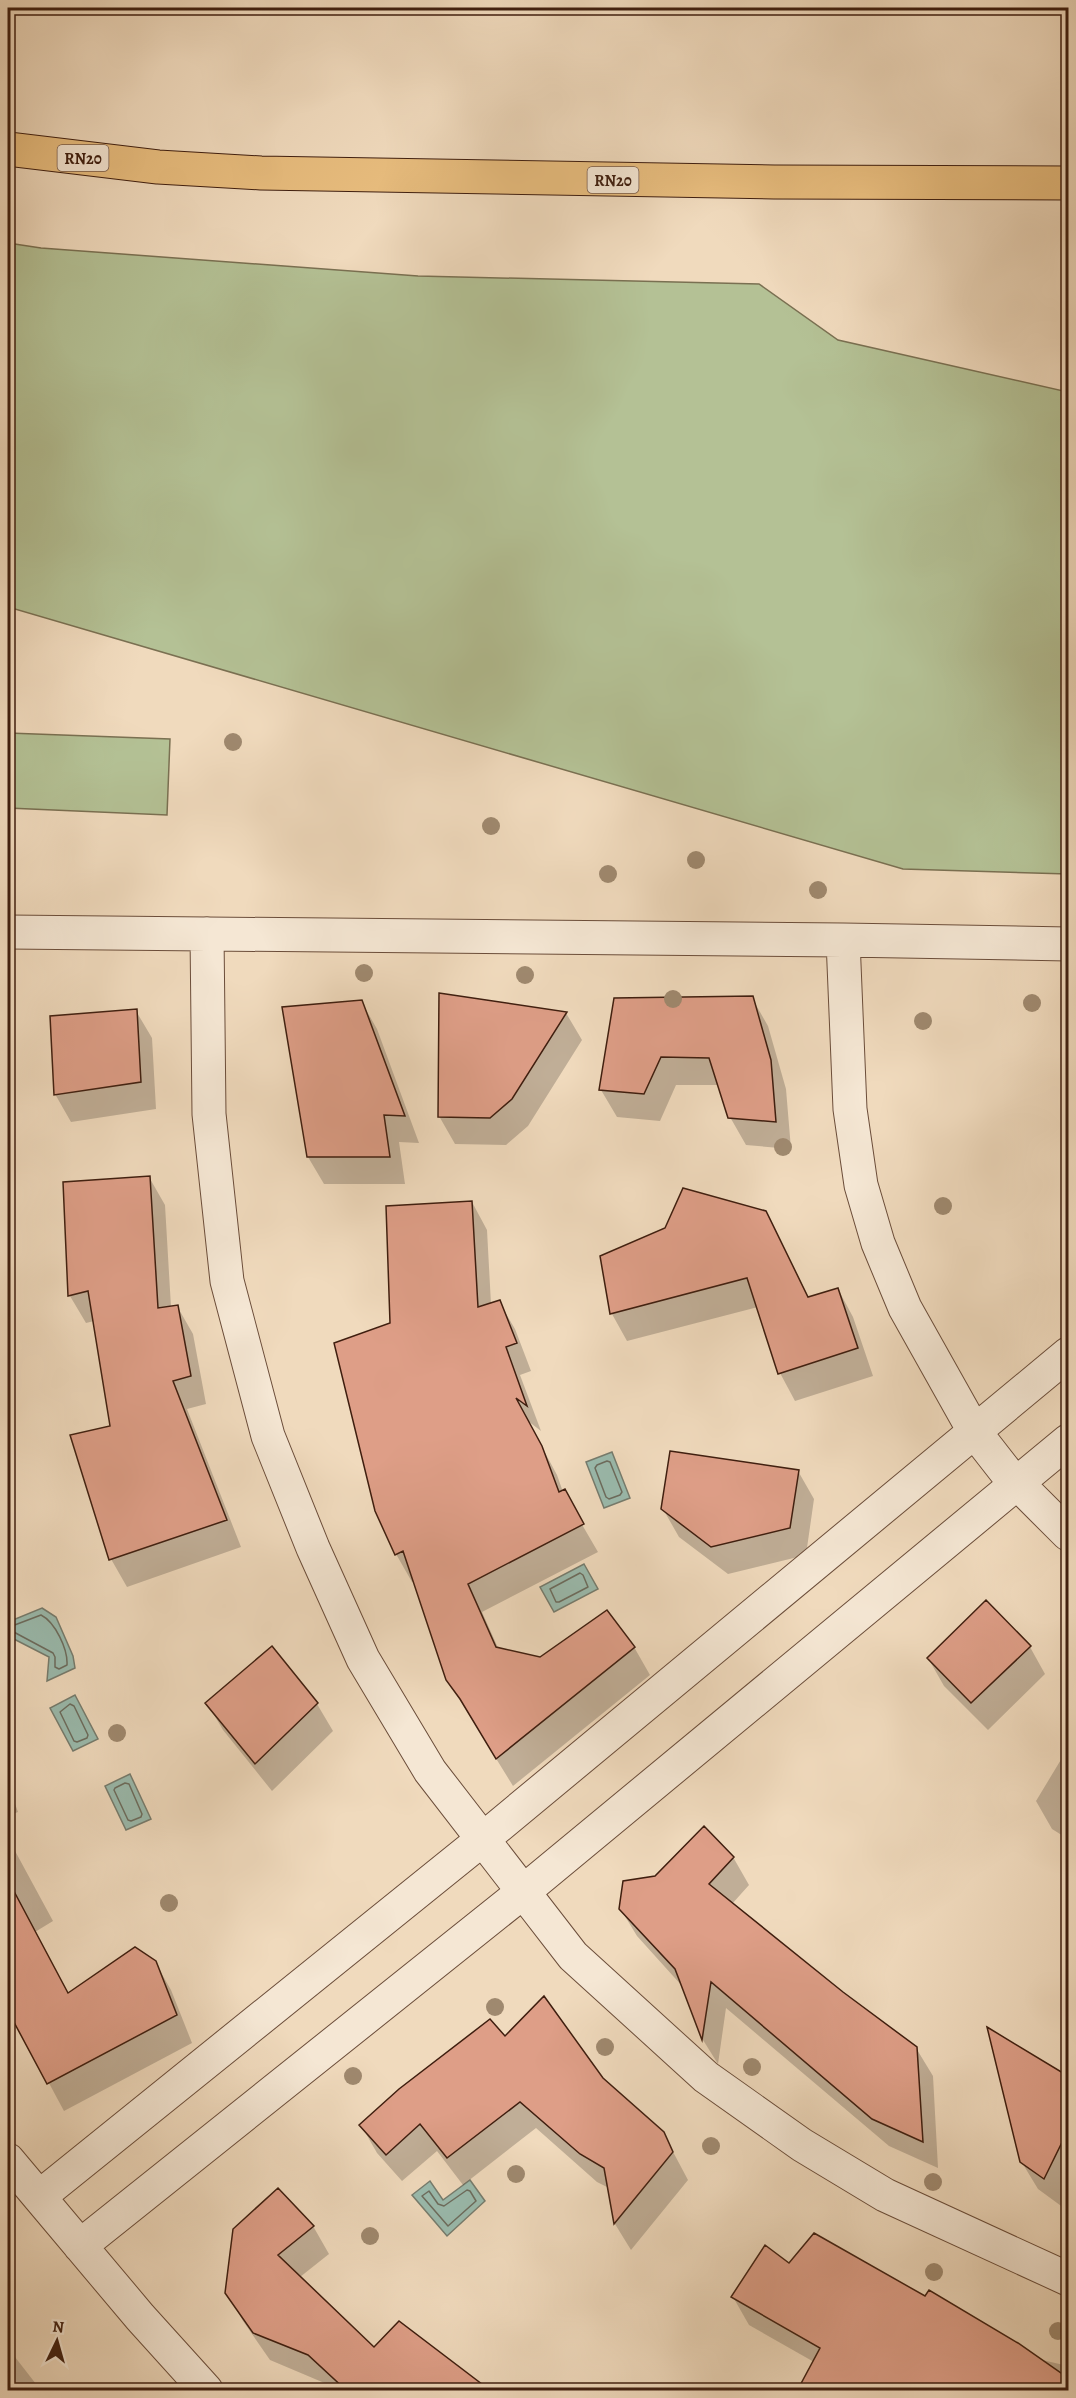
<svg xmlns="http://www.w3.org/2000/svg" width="1076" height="2398" viewBox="0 0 1076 2398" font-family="Alegreya,serif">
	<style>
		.green { fill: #b4c195; stroke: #7a7052; stroke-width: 1.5 }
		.water { fill: #9abbae; stroke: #767c6e; stroke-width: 1.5 }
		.shadow { fill: #0003 }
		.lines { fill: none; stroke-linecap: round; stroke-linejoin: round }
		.shore { stroke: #6c6c5e; stroke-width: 1.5 }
		.building { fill: #de9e87; stroke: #3f1e0f; stroke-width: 1.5 }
		.street-casing { stroke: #6b4d3a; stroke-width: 35 }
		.highway-casing { stroke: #3f1e0f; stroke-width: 35 }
		.street { stroke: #f5e7d4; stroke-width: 33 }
		.highway { stroke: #e8bd7e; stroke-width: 33 }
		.tree { fill: #9f896f }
		.labels { text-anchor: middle; stroke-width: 5; stroke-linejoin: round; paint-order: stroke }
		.shield { fill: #f5e7d4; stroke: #765a4a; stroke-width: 1.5 }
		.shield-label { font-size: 16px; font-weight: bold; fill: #3f1e0f }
	</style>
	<rect width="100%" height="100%" fill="#f0dabd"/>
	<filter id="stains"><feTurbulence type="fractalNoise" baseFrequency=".00333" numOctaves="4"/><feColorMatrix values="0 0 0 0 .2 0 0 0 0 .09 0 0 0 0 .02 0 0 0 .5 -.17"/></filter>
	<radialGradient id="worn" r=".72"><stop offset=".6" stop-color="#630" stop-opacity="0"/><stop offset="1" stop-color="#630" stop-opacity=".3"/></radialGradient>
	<path class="green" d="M 8,243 L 41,248 L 418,276 L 759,284 L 838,340 L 1068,392 L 1068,874 L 903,869 L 8,607 Z
		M 8,733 L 170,739 L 167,815 L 8,808 Z"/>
	<path class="water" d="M 612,1452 L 630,1498 L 604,1508 L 586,1462 Z
		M 584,1564 L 598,1589 L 554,1612 L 540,1587 Z
		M 42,1608 L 56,1617 L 73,1656 L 75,1668 L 47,1681 L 49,1657 L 8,1636 L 8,1622 Z
		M 75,1695 L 98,1739 L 73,1751 L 50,1708 Z
		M 130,1774 L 151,1819 L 126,1830 L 105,1786 Z
		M 470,2180 L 485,2201 L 447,2236 L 412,2195 L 430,2181 L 443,2200 Z"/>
	<path class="shadow" d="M 752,998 L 768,1026 L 786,1089 L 791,1149 L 746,1145 L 730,1117 L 720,1085 L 676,1085 L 660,1121 L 617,1117 L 601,1090 Z
		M 361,1001 L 377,1029 L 419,1143 L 399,1142 L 405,1184 L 324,1184 L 308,1157 Z
		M 136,1011 L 152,1038 L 156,1109 L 71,1122 L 55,1094 Z
		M 566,1013 L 582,1040 L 528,1126 L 506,1145 L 455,1144 L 439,1116 Z
		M 149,1177 L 165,1205 L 171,1307 L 177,1306 L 193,1334 L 206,1404 L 187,1409 L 241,1547 L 127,1587 L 111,1559 L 111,1427 L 94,1321 L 86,1323 L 70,1296 L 64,1183 Z
		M 472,1202 L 487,1230 L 491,1304 L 499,1302 L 515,1329 L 531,1371 L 520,1375 L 541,1431 L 528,1421 L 557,1475 L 563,1492 L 598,1552 L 482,1612 L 499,1650 L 540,1659 L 634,1647 L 650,1675 L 513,1786 L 447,1679 L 414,1581 L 412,1582 L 396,1554 L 392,1324 Z
		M 765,1212 L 809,1298 L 838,1289 L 853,1317 L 873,1376 L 795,1401 L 780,1373 L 758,1307 L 627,1341 L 612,1314 L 602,1257 Z
		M 798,1471 L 814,1499 L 806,1555 L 728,1574 L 679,1537 L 663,1509 Z
		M 1030,1647 L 1045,1674 L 988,1730 L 944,1686 L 928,1658 Z
		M 207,1703 L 317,1704 L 333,1731 L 272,1791 L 223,1730 Z
		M 1068,1748 L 1068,1839 L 1052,1829 L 1036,1801 Z
		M 8,1785 L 18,1812 L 8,1816 Z
		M 8,1838 L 53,1921 L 35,1932 L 68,1995 L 155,1962 L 171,1990 L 192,2043 L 64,2111 L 8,2007 Z
		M 733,1857 L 749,1885 L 732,1904 L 843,1993 L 916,2048 L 933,2076 L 938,2168 L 889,2146 L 726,2008 L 718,2064 L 703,2040 L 683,1987 L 637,1936 L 620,1908 L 656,1878 Z
		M 989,2030 L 1068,2078 L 1068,2211 L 1038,2189 L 1021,2161 Z
		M 505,2039 L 602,2079 L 663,2133 L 688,2180 L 631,2250 L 615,2224 L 609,2188 L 597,2182 L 536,2128 L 463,2185 L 437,2151 L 402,2181 L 377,2153 L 361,2125 Z
		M 313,2226 L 329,2254 L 300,2277 L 374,2349 L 488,2390 L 341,2390 L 270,2360 L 243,2321 L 227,2293 Z
		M 790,2265 L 1038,2359 L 1068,2366 L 1068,2390 L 799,2390 L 814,2362 L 749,2325 L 733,2297 Z
		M 8,2348 L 36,2384 L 40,2390 L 8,2390 Z"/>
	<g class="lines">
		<path class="shore" d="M 607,1461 L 610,1462 L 622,1492 L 620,1495 L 609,1499 L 606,1497 L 595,1468 L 597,1465 Z
			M 580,1573 L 583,1575 L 588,1587 L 559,1602 L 556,1602 L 550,1589 Z
			M 41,1615 C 55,1622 68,1649 67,1665 L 59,1669 L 55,1667 L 55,1657 L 53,1653 L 10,1630 L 12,1626 Z
			M 70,1704 L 74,1706 L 88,1735 L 87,1738 L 77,1742 L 74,1741 L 60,1712 Z
			M 125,1783 L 129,1784 L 142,1814 L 141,1817 L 131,1821 L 128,1820 L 114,1790 L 115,1788 Z
			M 467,2190 L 470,2191 L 476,2201 L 448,2226 L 422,2196 L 429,2191 L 438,2204 L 444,2206 Z"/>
	</g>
	<path class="building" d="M 439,993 L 567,1012 L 512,1099 L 490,1118 L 438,1117 Z
		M 753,996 L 771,1060 L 776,1122 L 728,1118 L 709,1058 L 661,1057 L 644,1094 L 599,1090 L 614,998 Z
		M 362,1000 L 405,1116 L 384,1115 L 390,1157 L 307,1157 L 282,1007 Z
		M 137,1009 L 141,1082 L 54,1095 L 50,1016 Z
		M 150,1176 L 158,1308 L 178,1305 L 191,1376 L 173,1381 L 227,1520 L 109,1560 L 70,1435 L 110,1426 L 88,1291 L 68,1296 L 63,1182 Z
		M 683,1188 L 766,1211 L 808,1297 L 838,1288 L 858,1348 L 778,1374 L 747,1278 L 610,1314 L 600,1256 L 665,1228 Z
		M 472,1201 L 478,1307 L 500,1300 L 517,1343 L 506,1347 L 527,1406 L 516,1398 L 542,1446 L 559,1492 L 565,1489 L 584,1524 L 468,1584 L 496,1647 L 540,1657 L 607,1610 L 635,1647 L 496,1759 L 460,1699 L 446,1680 L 403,1551 L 395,1555 L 375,1511 L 334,1343 L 390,1323 L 386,1206 Z
		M 670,1451 L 799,1470 L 790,1528 L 711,1547 L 661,1509 Z
		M 986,1600 L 1031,1646 L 971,1703 L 927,1658 Z
		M 272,1646 L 318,1703 L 255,1764 L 205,1703 Z
		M 704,1826 L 734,1857 L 709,1884 L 843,1992 L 917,2047 L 923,2142 L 872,2119 L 711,1982 L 702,2040 L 675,1969 L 619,1909 L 623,1881 L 655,1876 Z
		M 8,1880 L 68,1993 L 135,1947 L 156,1961 L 177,2015 L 47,2084 L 8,2011 Z
		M 544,1996 L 603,2078 L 664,2132 L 673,2152 L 614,2224 L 604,2168 L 580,2154 L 520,2102 L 447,2158 L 420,2124 L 386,2155 L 359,2125 L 399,2089 L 490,2019 L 505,2036 Z
		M 987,2027 L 1068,2076 L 1068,2130 L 1044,2179 L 1020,2162 Z
		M 278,2188 L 314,2226 L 278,2255 L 374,2347 L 399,2321 L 491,2391 L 347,2391 L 308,2355 L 253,2333 L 225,2293 L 233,2229 Z
		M 814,2233 L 925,2296 L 929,2290 L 1018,2343 L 1068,2378 L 1068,2391 L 797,2391 L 820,2348 L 731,2297 L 765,2245 L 789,2263 Z"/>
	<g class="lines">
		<g class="street-casing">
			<path id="street" d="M 8,932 L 843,940 L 1068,944
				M 207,934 L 209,1114 L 227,1281 L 268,1436 L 313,1548 L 363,1659 L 430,1771 L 573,1956 L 706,2077 L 802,2145 L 885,2195 L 1068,2279
				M 843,940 L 850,1109 L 861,1185 L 878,1243 L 905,1308 L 974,1431 L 1006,1472 L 1068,1534
				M 8,2160 L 140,2317 L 206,2390
				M 39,2197 L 483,1839 L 1068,1354
				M 80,2246 L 523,1892 L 1068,1441"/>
		</g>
		<g class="highway-casing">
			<path id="highway" d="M 8,149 L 158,167 L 261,173 L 774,182 L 1068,183"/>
		</g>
		<use href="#street" class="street"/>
		<use href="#highway" class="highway"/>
	</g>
	<g class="tree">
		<circle cx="233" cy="742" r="9"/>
		<circle cx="491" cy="826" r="9"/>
		<circle cx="696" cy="860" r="9"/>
		<circle cx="608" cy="874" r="9"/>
		<circle cx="818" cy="890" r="9"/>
		<circle cx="364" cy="973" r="9"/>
		<circle cx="525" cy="975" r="9"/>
		<circle cx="673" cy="999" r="9"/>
		<circle cx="1032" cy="1003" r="9"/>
		<circle cx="923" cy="1021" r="9"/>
		<circle cx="783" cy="1147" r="9"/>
		<circle cx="943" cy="1206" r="9"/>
		<circle cx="117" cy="1733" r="9"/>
		<circle cx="169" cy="1903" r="9"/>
		<circle cx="495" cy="2007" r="9"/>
		<circle cx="605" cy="2047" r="9"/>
		<circle cx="752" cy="2067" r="9"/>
		<circle cx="353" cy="2076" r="9"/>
		<circle cx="711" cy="2146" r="9"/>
		<circle cx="516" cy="2174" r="9"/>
		<circle cx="933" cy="2182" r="9"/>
		<circle cx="370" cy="2236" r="9"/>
		<circle cx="934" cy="2272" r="9"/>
		<circle cx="1058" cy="2331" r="9"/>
	</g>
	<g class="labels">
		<g class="shield">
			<rect x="57.5" y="145" width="51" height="26" rx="4.5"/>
			<rect x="587.5" y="167" width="51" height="26" rx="4.5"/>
		</g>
		<g class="shield-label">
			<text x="83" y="164">RN20</text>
			<text x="613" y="186">RN20</text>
		</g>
	</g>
	<rect width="1076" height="2398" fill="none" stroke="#f0dabd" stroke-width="30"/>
	<rect x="9" y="9" width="1058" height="2380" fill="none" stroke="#3f1e0f" stroke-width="3"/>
	<rect x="15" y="15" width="1046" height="2368" fill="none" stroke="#3f1e0f" stroke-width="1.5"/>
	<g transform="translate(57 2341) rotate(5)" stroke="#f5e7d4" stroke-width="4.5" paint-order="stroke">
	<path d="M0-4.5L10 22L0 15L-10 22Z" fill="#3f1e0f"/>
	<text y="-9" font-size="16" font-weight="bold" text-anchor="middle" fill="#3f1e0f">N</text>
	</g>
	<rect width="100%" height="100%" filter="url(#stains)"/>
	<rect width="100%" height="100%" fill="url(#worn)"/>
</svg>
